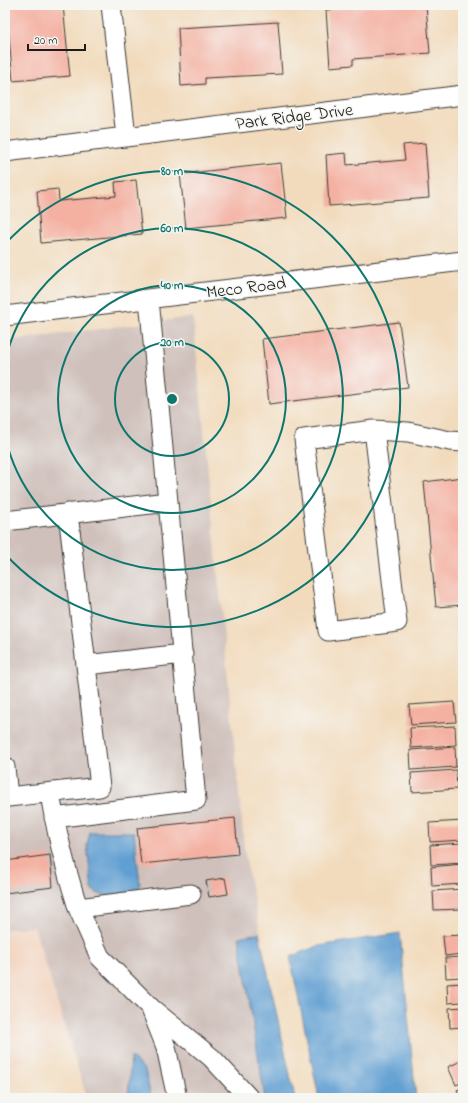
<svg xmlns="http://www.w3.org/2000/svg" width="468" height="1103" viewBox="0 0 468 1103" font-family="'Indie Flower',sans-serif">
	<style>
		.built { fill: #f3d4bf }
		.industrial { fill: #cfc0bb }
		.water { fill: #609fd2; stroke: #3e5e77 }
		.building { fill: #f4b1a2 }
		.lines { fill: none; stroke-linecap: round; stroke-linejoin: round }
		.minor-casing { stroke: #3c3934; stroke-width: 21 }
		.minor { stroke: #fff; stroke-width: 19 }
		.ring { fill: none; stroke: #0f766e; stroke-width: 2 }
		.labels { text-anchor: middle; stroke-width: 3; stroke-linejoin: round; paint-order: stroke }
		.street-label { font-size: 18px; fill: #1c1c1c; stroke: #f6f6f2 }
		.centre { fill: #0f766e; stroke: #f6f6f2; stroke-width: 2 }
		.ring-label { font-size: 12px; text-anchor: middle; font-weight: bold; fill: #0f766e; stroke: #f6f6f2; stroke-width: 3; stroke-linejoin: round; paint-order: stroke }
	</style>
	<rect width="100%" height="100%" fill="#f6f6f2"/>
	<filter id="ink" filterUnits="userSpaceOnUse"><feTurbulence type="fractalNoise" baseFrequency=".025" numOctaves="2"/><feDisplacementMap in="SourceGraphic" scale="8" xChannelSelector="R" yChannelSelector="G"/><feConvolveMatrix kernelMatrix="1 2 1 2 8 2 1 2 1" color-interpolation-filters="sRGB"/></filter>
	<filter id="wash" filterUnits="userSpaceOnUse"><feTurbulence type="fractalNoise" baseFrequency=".012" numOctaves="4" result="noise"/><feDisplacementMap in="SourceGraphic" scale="16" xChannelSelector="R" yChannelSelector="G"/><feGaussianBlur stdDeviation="0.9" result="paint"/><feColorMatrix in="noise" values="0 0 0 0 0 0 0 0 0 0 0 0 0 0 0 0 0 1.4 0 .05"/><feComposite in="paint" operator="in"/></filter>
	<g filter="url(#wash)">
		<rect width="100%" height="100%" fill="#f2dbbd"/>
		<path class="built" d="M 34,927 L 69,1041 L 5,1069 L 5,929 Z"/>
		<path class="industrial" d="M 193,317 L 245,855 L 293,1098 L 87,1098 L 34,927 L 5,929 L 5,341 Z"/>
		<path class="water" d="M 90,832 L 134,832 L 140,884 L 139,889 C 125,893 103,902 92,889 L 87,845 Z
			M 259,933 L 295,1098 L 265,1098 L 239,937 Z
			M 400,933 L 416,1098 L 319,1098 L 290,957 L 318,946 Z
			M 131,1057 L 145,1070 L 151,1098 L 128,1098 Z"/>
		<g id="blocks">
			<path class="building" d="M 6,5 L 63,5 L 70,76 L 13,81 Z
				M 386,5 L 426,5 L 430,53 L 353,59 L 353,65 L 330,67 L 326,10 Z
				M 278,22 L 282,74 L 205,78 L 205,84 L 181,86 L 178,28 Z
				M 425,143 L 429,198 L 329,206 L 326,155 L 346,153 L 347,165 L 405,160 L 403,145 Z
				M 281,163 L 287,218 L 186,228 L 180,174 Z
				M 136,180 L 142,234 L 41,243 L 37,191 L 58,189 L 59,201 L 116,196 L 115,182 Z
				M 399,322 L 408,387 L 269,404 L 262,339 Z
				M 463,477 L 463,605 L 436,607 L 424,482 Z
				M 454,702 L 456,722 L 411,725 L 409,705 Z
				M 455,726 L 456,745 L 411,748 L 410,728 Z
				M 455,747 L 456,767 L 411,770 L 410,750 Z
				M 456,770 L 457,789 L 412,792 L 411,773 Z
				M 235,818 L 238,854 L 141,864 L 137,828 Z
				M 463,821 L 463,840 L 430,842 L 429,823 Z
				M 463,843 L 463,863 L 431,865 L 430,845 Z
				M 50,855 L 53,887 L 5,893 L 5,861 Z
				M 463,864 L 463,884 L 432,886 L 431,867 Z
				M 225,878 L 228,894 L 209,897 L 206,881 Z
				M 463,889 L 463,909 L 434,910 L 433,891 Z
				M 463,935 L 463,954 L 445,956 L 443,936 Z
				M 463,957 L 463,977 L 446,978 L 445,958 Z
				M 463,983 L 463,1002 L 448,1003 L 447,984 Z
				M 463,1007 L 463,1027 L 450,1028 L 449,1008 Z
				M 463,1060 L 463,1082 L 456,1085 L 448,1067 Z
				M 463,1088 L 463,1098 L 461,1098 L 457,1090 Z"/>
		</g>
	</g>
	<g filter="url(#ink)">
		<use href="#blocks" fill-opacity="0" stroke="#3c3934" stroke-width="1"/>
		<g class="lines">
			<g class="minor-casing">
				<path id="minor" d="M 111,5 L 126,136
					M 5,152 L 463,95
					M 5,316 L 463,261
					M 374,430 L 397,622 L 328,631 L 304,439 Z
					M 374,430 L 408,432 L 450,441 L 463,442
					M 68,513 L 86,665 L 183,654
					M 5,521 L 168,502
					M 5,767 L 8,797 L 5,797
					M 50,793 C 56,832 66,870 78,908 L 191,894
					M 8,797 L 100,787 L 86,665
					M 54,818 L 196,800 L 149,299
					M 78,908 L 100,957 L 151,1008 L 212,1058 L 249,1098
					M 151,1009 L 166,1047 L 177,1098"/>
			</g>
			<use href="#minor" class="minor"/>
		</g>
	</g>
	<g class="ring">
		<circle cx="172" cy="399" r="57"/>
		<circle cx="172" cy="399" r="114"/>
		<path d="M5 362A171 171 0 1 1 5 436"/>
		<path d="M5 244A228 228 0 1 1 5 554"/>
	</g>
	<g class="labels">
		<g class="street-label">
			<text transform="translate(294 116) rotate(-7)" y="6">Park Ridge Drive</text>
			<text transform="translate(246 287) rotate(-7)" y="6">Meco Road</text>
		</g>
	</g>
	<circle cx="172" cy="399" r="6" class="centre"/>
	<g class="ring-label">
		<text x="172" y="175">80 m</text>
		<text x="172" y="232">60 m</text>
		<text x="172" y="289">40 m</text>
		<text x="172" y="346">20 m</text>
	</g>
	<rect width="468" height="1103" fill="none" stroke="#f6f6f2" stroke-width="20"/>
	<path d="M28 44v6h57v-6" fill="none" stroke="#1c1c1c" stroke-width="2"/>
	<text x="34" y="44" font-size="12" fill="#1c1c1c" stroke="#f6f6f2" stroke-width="3" paint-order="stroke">20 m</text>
</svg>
